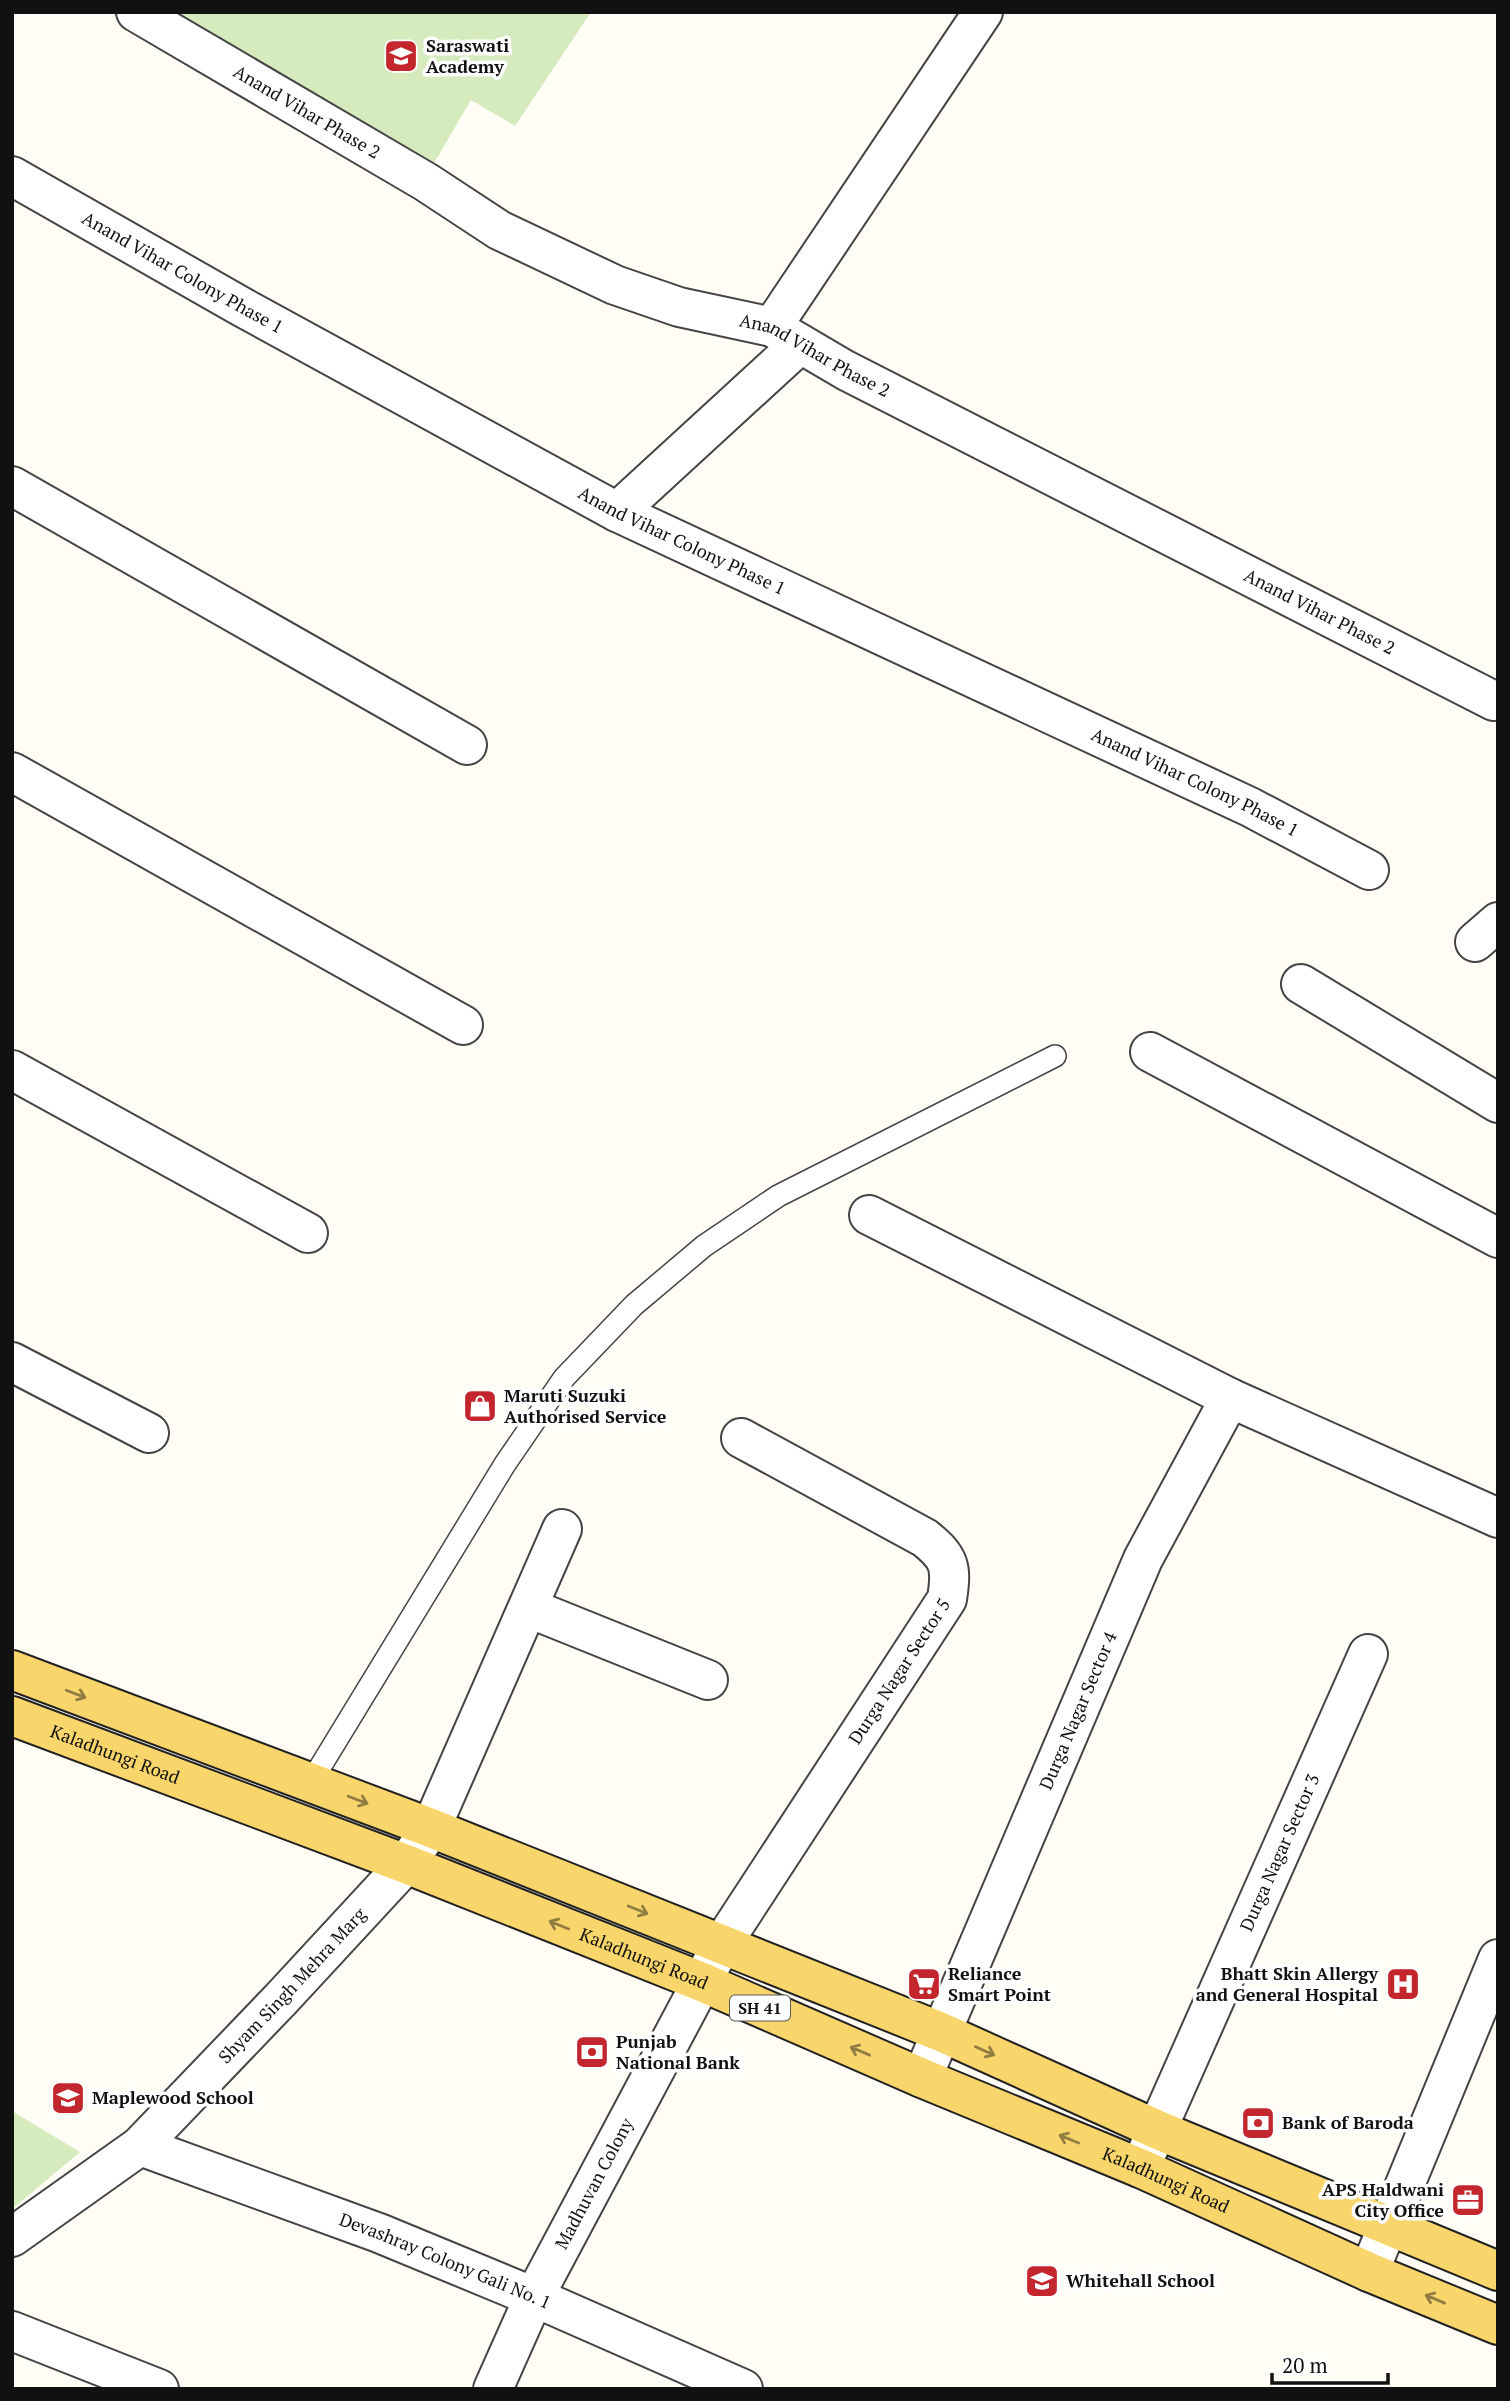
<svg xmlns="http://www.w3.org/2000/svg" width="1510" height="2401" viewBox="0 0 1510 2401" font-family="'PT Serif',serif">
	<style>
		.green { fill: #d5ebbd }
		.lines { fill: none; stroke-linecap: round; stroke-linejoin: round }
		.lane-casing { stroke: #444; stroke-width: 24 }
		.street-casing { stroke: #444; stroke-width: 42 }
		.primary-casing { stroke: #222; stroke-width: 42 }
		.lane { stroke: #fff; stroke-width: 21 }
		.street { stroke: #fff; stroke-width: 38 }
		.primary { stroke: #f9d66b; stroke-width: 38 }
		.oneway { stroke: #917d42 }
		.labels { text-anchor: middle; stroke-width: 7; stroke-linejoin: round; paint-order: stroke }
		.shield { fill: #fff; stroke: #585858; stroke-width: 2 }
		.shield-label { font-size: 16px; font-weight: bold; fill: #111 }
		.poi-label { font-size: 18px; font-weight: bold; fill: #111; stroke: #fff; text-anchor: start }
		.street-label { font-size: 18px; fill: #111; stroke: #fff }
	</style>
	<rect width="100%" height="100%" fill="#fffdf5"/>
	<path class="green" d="M 163,12 L 591,12 L 515,126 L 471,100 L 433,165 Z
		M 12,2111 L 80,2152 L 12,2209 Z"/>
	<g class="lines">
		<g class="lane-casing">
			<path id="lane" d="M 311,1782 L 505,1464 L 564,1378 L 634,1305 L 704,1246 L 778,1196 L 1055,1056"/>
		</g>
		<g class="street-casing">
			<g id="street">
				<path id="s1" d="M 136,12 L 426,182 L 499,230 L 615,285 L 679,307 L 772,327 L 845,370 L 1494,701"/>
				<path id="s2" d="M 12,176 L 242,307 L 617,512 L 1250,807 L 1369,870"/>
				<path d="M 772,327 L 983,12"/>
				<path d="M 12,486 L 467,745"/>
				<path d="M 617,512 L 800,344"/>
				<path d="M 12,772 L 463,1025"/>
				<path d="M 1475,942 L 1498,922"/>
				<path d="M 1301,984 L 1498,1103"/>
				<path d="M 1150,1052 L 1498,1238"/>
				<path d="M 12,1070 L 308,1233"/>
				<path d="M 869,1215 L 1230,1398 L 1498,1518"/>
				<path d="M 12,1362 L 149,1433"/>
				<path d="M 529,1608 L 708,1680"/>
				<path id="s3" d="M 922,2078 L 1143,1559 L 1230,1398"/>
				<path id="s4" d="M 140,2146 L 379,2233 L 534,2297 L 743,2389"/>
				<path id="s5" d="M 1140,2168 L 1368,1654"/>
				<path id="s6" d="M 12,2237 L 140,2146 L 282,1998 L 406,1864 L 431,1828 L 562,1529"/>
				<path d="M 1369,2272 L 1498,1959"/>
				<path d="M 12,2331 L 159,2389"/>
				<path id="s7" d="M 493,2389 L 534,2297 L 722,1944 L 947,1599 C 952,1567 950,1558 925,1538 L 741,1438"/>
			</g>
		</g>
		<g class="primary-casing">
			<g id="primary">
				<path d="M 12,1670 L 431,1828 L 941,2032 L 1158,2130 L 1498,2271"/>
				<path id="s8" d="M 12,1716 L 406,1864 L 702,1982 L 922,2078 L 1140,2168 L 1369,2272 L 1498,2325"/>
			</g>
		</g>
		<use href="#lane" class="lane"/>
		<use href="#street" class="street"/>
		<use href="#primary" class="primary"/>
	</g>
	<defs><path id="oneway-shaft" d="M-6 0H5M1.5-3L5.5 0L1.5 3" fill="none" stroke-width="1.6" stroke-linecap="round" stroke-linejoin="round" transform="scale(1.75)"/></defs>
	<g class="oneway">
		<use href="#oneway-shaft" transform="translate(76 1694) rotate(21)"/>
		<use href="#oneway-shaft" transform="translate(358 1800) rotate(21)"/>
		<use href="#oneway-shaft" transform="translate(638 1910) rotate(22)"/>
		<use href="#oneway-shaft" transform="translate(559 1925) rotate(-158)"/>
		<use href="#oneway-shaft" transform="translate(860 2051) rotate(-157)"/>
		<use href="#oneway-shaft" transform="translate(985 2051) rotate(24)"/>
		<use href="#oneway-shaft" transform="translate(1069 2139) rotate(-158)"/>
		<use href="#oneway-shaft" transform="translate(1435 2299) rotate(-157)"/>
	</g>
	<defs>
		<g id="school-square" transform="scale(1.75)"><rect x="-9" y="-9" width="18" height="18" rx="4" fill="#c4262e" stroke="#fff"/><path d="M0-5L7-2L0 1L-7-2ZM-4 1L0 2.5L4 1V4Q0 6-4 4Z" fill="#fff"/></g>
		<g id="shop-square" transform="scale(1.75)"><rect x="-9" y="-9" width="18" height="18" rx="4" fill="#c4262e" stroke="#fff"/><path d="M-5-2.5h2.3a2.7 3.5 0 0 1 5.4 0H5L5.5 6h-11ZM-1.5-2.5h3a1.5 2.3 0 0 0-3 0Z" fill="#fff"/></g>
		<g id="supermarket-square" transform="scale(1.75)"><rect x="-9" y="-9" width="18" height="18" rx="4" fill="#c4262e" stroke="#fff"/><path d="M-6-5.5h2.5l.6 2H6L4.5 2H-2.5L-4.4-4H-6ZM-1.5 3.2a1.3 1.3 0 1 0 .1 0ZM3 3.2a1.3 1.3 0 1 0 .1 0Z" fill="#fff"/></g>
		<g id="hospital-square" transform="scale(1.75)"><rect x="-9" y="-9" width="18" height="18" rx="4" fill="#c4262e" stroke="#fff"/><path d="M-5-5h3v3.5h4V-5h3V5h-3V1.5h-4V5h-3Z" fill="#fff"/></g>
		<g id="bank-square" transform="scale(1.75)"><rect x="-9" y="-9" width="18" height="18" rx="4" fill="#c4262e" stroke="#fff"/><path d="M-6-4H6V4H-6ZM0-2.3a2.3 2.3 0 1 0 0 4.6a2.3 2.3 0 1 0 0-4.6Z" fill="#fff"/></g>
		<g id="office-square" transform="scale(1.75)"><rect x="-9" y="-9" width="18" height="18" rx="4" fill="#c4262e" stroke="#fff"/><path d="M-6-3h4V-5.5h4V-3h4V5H-6ZM-1-4.5V-3h2v-1.5ZM-6 0V1H6V0Z" fill="#fff"/></g>
	</defs>
	<g fill-rule="evenodd">
		<use href="#school-square" x="401" y="56"/>
		<use href="#shop-square" x="480" y="1406"/>
		<use href="#supermarket-square" x="924" y="1984"/>
		<use href="#hospital-square" x="1403" y="1984"/>
		<use href="#bank-square" x="592" y="2052"/>
		<use href="#school-square" x="68" y="2098"/>
		<use href="#bank-square" x="1258" y="2123"/>
		<use href="#office-square" x="1468" y="2200"/>
		<use href="#school-square" x="1042" y="2281"/>
	</g>
	<g class="labels">
		<rect class="shield" x="730" y="1995.5" width="60" height="25" rx="5"/>
		<g class="shield-label">
			<text x="760" y="2014">SH 41</text>
		</g>
		<g class="poi-label">
			<text x="426" y="52">Saraswati<tspan x="426" dy="21">Academy</tspan></text>
			<text x="504" y="1402">Maruti Suzuki<tspan x="504" dy="21">Authorised Service</tspan></text>
			<text x="948" y="1980">Reliance<tspan x="948" dy="21">Smart Point</tspan></text>
			<text x="1378" y="1980" text-anchor="end">Bhatt Skin Allergy<tspan x="1378" dy="21">and General Hospital</tspan></text>
			<text x="616" y="2048">Punjab<tspan x="616" dy="21">National Bank</tspan></text>
			<text x="92" y="2104">Maplewood School</text>
			<text x="1282" y="2129">Bank of Baroda</text>
			<text x="1444" y="2196" text-anchor="end">APS Haldwani<tspan x="1444" dy="21">City Office</tspan></text>
			<text x="1066" y="2287">Whitehall School</text>
		</g>
		<g class="street-label">
			<text dy="6" stroke="none"><textPath href="#s1" startOffset="198">Anand Vihar Phase 2</textPath></text>
			<text dy="6" stroke="none"><textPath href="#s2" startOffset="196">Anand Vihar Colony Phase 1</textPath></text>
			<text dy="6" stroke="none"><textPath href="#s1" startOffset="765">Anand Vihar Phase 2</textPath></text>
			<text dy="6" stroke="none"><textPath href="#s2" startOffset="763">Anand Vihar Colony Phase 1</textPath></text>
			<text dy="6" stroke="none"><textPath href="#s1" startOffset="1332">Anand Vihar Phase 2</textPath></text>
			<text dy="6" stroke="none"><textPath href="#s2" startOffset="1330">Anand Vihar Colony Phase 1</textPath></text>
			<text dy="6" stroke="none"><textPath href="#s7" startOffset="826">Durga Nagar Sector 5</textPath></text>
			<text dy="6" stroke="none"><textPath href="#s3" startOffset="399">Durga Nagar Sector 4</textPath></text>
			<text dy="6" stroke="none"><textPath href="#s8" startOffset="110">Kaladhungi Road</textPath></text>
			<text dy="6" stroke="none"><textPath href="#s5" startOffset="345">Durga Nagar Sector 3</textPath></text>
			<text dy="6" stroke="none"><textPath href="#s8" startOffset="677">Kaladhungi Road</textPath></text>
			<text dy="6" stroke="none"><textPath href="#s6" startOffset="378">Shyam Singh Mehra Marg</textPath></text>
			<text dy="6" stroke="none"><textPath href="#s8" startOffset="1244">Kaladhungi Road</textPath></text>
			<text dy="6" stroke="none"><textPath href="#s7" startOffset="229">Madhuvan Colony</textPath></text>
			<text dy="6" stroke="none"><textPath href="#s4" startOffset="326">Devashray Colony Gali No. 1</textPath></text>
		</g>
	</g>
	<rect width="1510" height="2401" fill="none" stroke="#111111" stroke-width="28"/>
	<path d="M1272 2373v10h116v-10" fill="none" stroke="#111111" stroke-width="3.5"/>
	<text x="1282" y="2373" font-size="21" fill="#111111" stroke="#ffffff" stroke-width="5" paint-order="stroke">20 m</text>
</svg>
